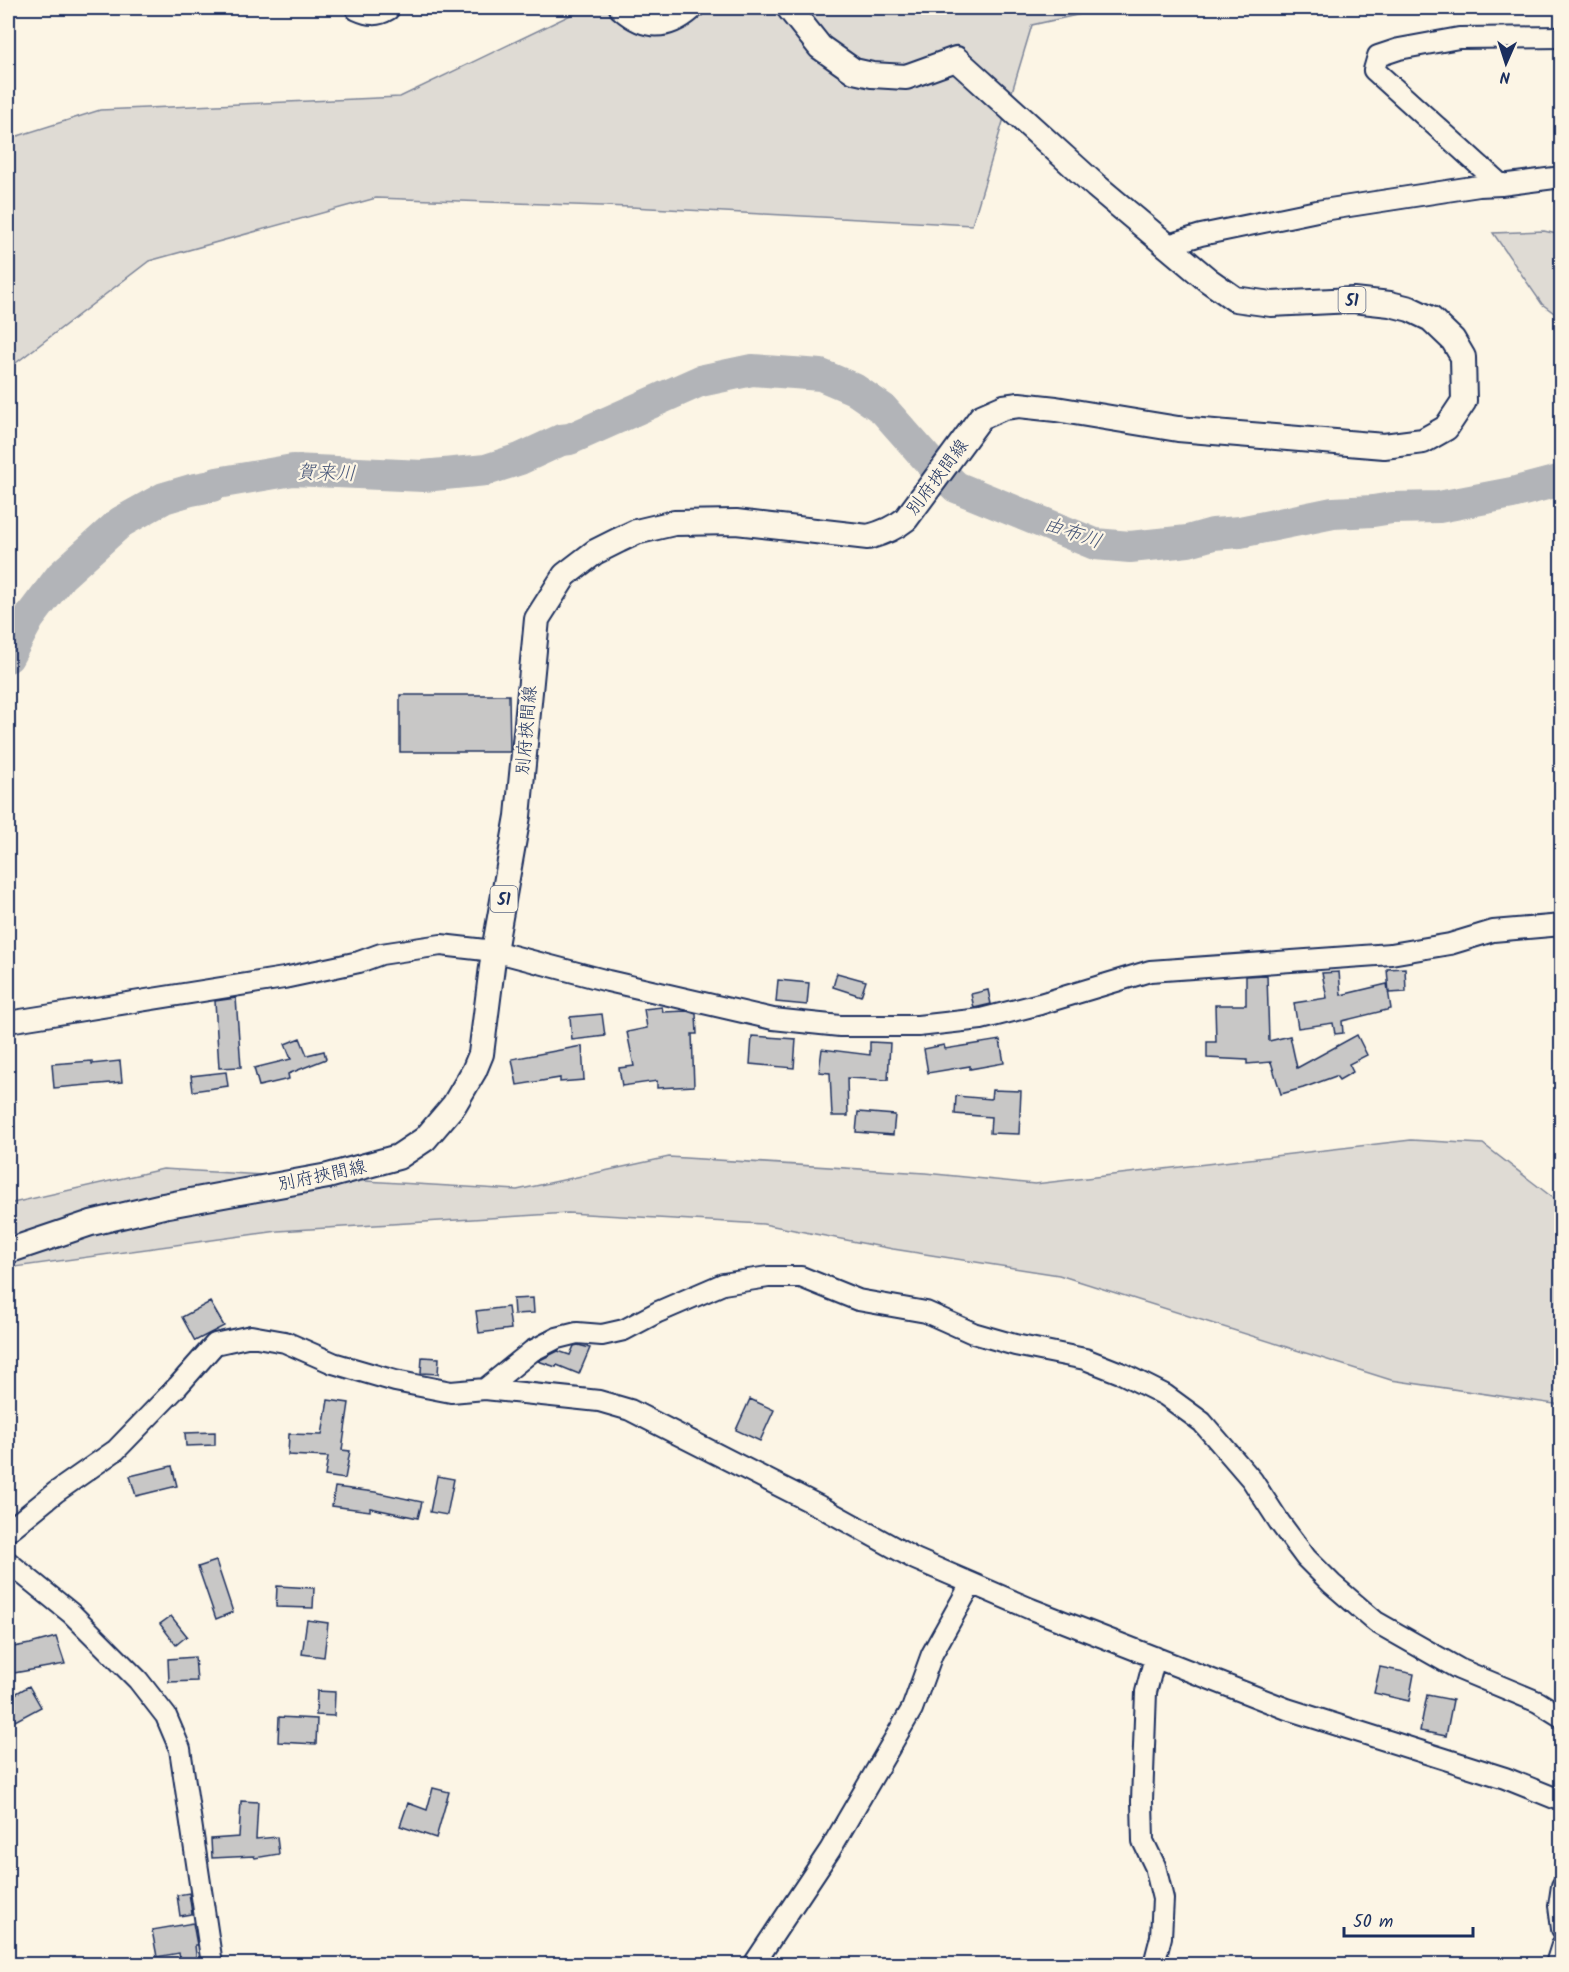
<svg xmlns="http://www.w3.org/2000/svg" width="1569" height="1972" viewBox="0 0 1569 1972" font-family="Kalam,'Klee One',sans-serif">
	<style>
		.green { fill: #dfdbd4; stroke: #7d8599; stroke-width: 1.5 }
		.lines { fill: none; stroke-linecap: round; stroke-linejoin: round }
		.river { stroke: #b2b4b8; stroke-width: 32 }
		.building { fill: #c8c7c6; stroke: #1b2f5e; stroke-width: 1.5 }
		.minor-casing { stroke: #1b2f5e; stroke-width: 24 }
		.major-casing { stroke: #1b2f5e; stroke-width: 28 }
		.minor { stroke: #fcf5e5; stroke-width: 20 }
		.major { stroke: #fcf5e5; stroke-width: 24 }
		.labels { text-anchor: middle; stroke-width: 4.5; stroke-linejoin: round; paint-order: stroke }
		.shield { fill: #fcf5e5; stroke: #5e6a86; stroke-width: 1.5 }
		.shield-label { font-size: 16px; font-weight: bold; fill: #1b2f5e }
		.street-label { font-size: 18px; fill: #1b2f5e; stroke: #fcf5e5 }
		.water-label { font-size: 20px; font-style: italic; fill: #485779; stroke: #fcf5e5 }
	</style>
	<rect width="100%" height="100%" fill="#fcf5e5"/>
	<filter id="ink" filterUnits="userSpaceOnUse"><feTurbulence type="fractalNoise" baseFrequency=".0167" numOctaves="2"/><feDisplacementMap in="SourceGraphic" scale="12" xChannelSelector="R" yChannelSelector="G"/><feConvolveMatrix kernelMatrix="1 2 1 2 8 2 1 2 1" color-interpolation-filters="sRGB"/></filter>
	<g filter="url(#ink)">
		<path class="green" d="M 585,8 L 1108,8 L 1032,25 L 972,225 L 631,207 L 376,198 L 149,261 L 8,369 L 8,139 L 100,110 L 400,97 Z
			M 1544,231 L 1561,235 L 1561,318 L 1542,304 L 1493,233 Z
			M 1411,1140 L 1483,1144 L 1561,1204 L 1561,1405 L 1391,1380 L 1059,1275 L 893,1249 L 763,1224 L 568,1213 L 278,1231 L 8,1268 L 8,1204 L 163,1169 L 517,1190 L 669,1157 L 925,1173 L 1035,1184 Z"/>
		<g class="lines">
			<path class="river" d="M 8,657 L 29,618 L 61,576 L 121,522 L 164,498 L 191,490 L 212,486 L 217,483 L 293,470 L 423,476 L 486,470 L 520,459 L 561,440 L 570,439 L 700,381 L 752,370 L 821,375 L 854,389 L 883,409 L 929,461 L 956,487 L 1095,544 L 1130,547 L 1188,541 L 1213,534 L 1240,532 L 1333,513 L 1373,511 L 1392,508 L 1439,507 L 1512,493 L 1562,480"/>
		</g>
		<path class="building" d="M 400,695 L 509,695 L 510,752 L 400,752 Z
			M 1405,968 L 1406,992 L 1389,993 L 1387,969 Z
			M 1339,972 L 1341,995 L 1387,984 L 1391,1009 L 1342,1021 L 1343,1033 L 1335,1034 L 1333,1023 L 1298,1028 L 1294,1003 L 1327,998 L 1322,973 Z
			M 837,973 L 866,981 L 861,996 L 833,987 Z
			M 1267,975 L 1269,1041 L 1290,1036 L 1297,1068 L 1357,1035 L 1367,1055 L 1349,1064 L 1353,1072 L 1339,1080 L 1336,1076 L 1303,1088 L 1281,1094 L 1271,1062 L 1247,1064 L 1247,1060 L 1207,1058 L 1207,1042 L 1216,1042 L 1215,1005 L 1246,1005 L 1246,976 Z
			M 778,980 L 809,983 L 807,1005 L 776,1002 Z
			M 988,990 L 991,1004 L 974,1008 L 971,994 Z
			M 236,998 L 241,1067 L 219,1068 L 215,1001 Z
			M 662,1007 L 663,1012 L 687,1011 L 696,1014 L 697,1034 L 692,1034 L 694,1086 L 657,1088 L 657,1081 L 622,1086 L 619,1068 L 634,1066 L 627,1032 L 647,1028 L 644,1009 Z
			M 602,1014 L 605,1036 L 572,1040 L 570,1017 Z
			M 752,1036 L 796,1039 L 794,1068 L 750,1064 Z
			M 300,1038 L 307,1055 L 324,1051 L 326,1059 L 288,1074 L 289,1079 L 259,1086 L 254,1068 L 291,1059 L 285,1044 Z
			M 1000,1040 L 1004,1063 L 970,1069 L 970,1066 L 928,1073 L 924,1049 L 944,1045 L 945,1049 Z
			M 870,1042 L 890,1043 L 888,1080 L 847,1078 L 848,1116 L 832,1116 L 830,1073 L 819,1072 L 822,1049 L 870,1055 Z
			M 582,1046 L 584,1080 L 560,1082 L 560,1078 L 517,1085 L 512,1059 Z
			M 92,1061 L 92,1064 L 120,1061 L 122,1082 L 54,1088 L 52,1064 Z
			M 226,1072 L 228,1086 L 193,1091 L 191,1076 Z
			M 992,1090 L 1021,1091 L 1019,1134 L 990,1133 L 991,1117 L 955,1114 L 956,1096 L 991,1099 Z
			M 858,1112 L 895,1115 L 893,1135 L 856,1132 Z
			M 533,1298 L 534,1313 L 514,1314 L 513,1299 Z
			M 210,1302 L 224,1326 L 195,1341 L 182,1317 Z
			M 508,1307 L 511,1329 L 479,1333 L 476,1311 Z
			M 578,1345 L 590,1348 L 579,1374 L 557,1365 L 556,1367 L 538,1361 L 558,1351 L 570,1355 L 574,1346 Z
			M 422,1357 L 439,1358 L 438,1374 L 421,1373 Z
			M 750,1399 L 774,1410 L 760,1441 L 736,1430 Z
			M 328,1400 L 349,1403 L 342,1450 L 350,1451 L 345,1479 L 325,1476 L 328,1457 L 288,1455 L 289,1434 L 322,1435 Z
			M 215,1432 L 215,1445 L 186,1446 L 185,1433 Z
			M 172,1466 L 177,1486 L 136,1496 L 130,1476 Z
			M 437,1476 L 454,1479 L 447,1515 L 430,1512 Z
			M 335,1487 L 375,1492 L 422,1502 L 418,1518 L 370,1508 L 370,1511 L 332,1506 Z
			M 216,1561 L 233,1612 L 216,1619 L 198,1567 Z
			M 277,1586 L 314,1588 L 313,1608 L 276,1607 Z
			M 171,1616 L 187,1636 L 176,1645 L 160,1624 Z
			M 307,1620 L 328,1623 L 324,1657 L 302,1654 Z
			M 56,1637 L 65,1664 L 8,1674 L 8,1648 L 30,1644 Z
			M 195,1657 L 197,1681 L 169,1682 L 168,1659 Z
			M 1380,1667 L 1414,1674 L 1409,1701 L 1374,1693 Z
			M 29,1686 L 41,1707 L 15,1721 L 8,1707 L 8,1698 Z
			M 317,1691 L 335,1692 L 334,1716 L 316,1715 Z
			M 1427,1695 L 1453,1700 L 1446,1736 L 1420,1731 Z
			M 279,1717 L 317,1719 L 316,1744 L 278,1742 Z
			M 433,1788 L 449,1792 L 436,1838 L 400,1826 L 408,1803 L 427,1810 Z
			M 241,1801 L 258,1802 L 256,1839 L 277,1837 L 279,1854 L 255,1858 L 254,1856 L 212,1858 L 211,1839 L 239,1837 Z
			M 189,1893 L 192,1914 L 180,1916 L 177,1895 Z
			M 193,1923 L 197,1945 L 195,1945 L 197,1965 L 181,1965 L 179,1953 L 157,1957 L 152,1930 Z"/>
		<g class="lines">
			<g class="minor-casing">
				<path id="minor" d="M 1501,185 L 1374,70 L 1378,56 L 1399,49 L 1459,38 L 1562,37
					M 1168,245 L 1201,235 L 1317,211 L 1479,186 L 1501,185 L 1562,177
					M 8,1022 L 284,978 L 359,962 L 381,954 L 441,945 L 494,951 L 608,981 L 773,1019 L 840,1026 L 918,1026 L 981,1019 L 1040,1004 L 1150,971 L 1391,954 L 1450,944 L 1493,931 L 1562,925
					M 485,1389 L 532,1351 L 557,1338 L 577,1333 L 602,1335 L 624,1330 L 658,1312 L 723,1284 L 768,1277 L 801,1277 L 858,1300 L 926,1312 L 973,1333 L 1015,1345 L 1085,1359 L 1123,1374 L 1165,1395 L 1202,1422 L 1252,1480 L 1280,1523 L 1306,1558 L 1332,1584 L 1376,1622 L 1459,1669 L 1538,1702 L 1562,1717
					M 8,1531 L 56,1492 L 116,1450 L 178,1386 L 215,1344 L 251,1336 L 285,1342 L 333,1363 L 395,1381 L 451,1392 L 485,1389 L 599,1401 L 630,1410 L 819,1506 L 915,1559 L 1031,1609 L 1287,1709 L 1505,1778 L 1562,1801
					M 8,1562 L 72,1614 L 138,1680 L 166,1716 L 180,1749 L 212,1964
					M 1562,1886 L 1559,1906 L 1562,1929
					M 754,1964 L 830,1850 L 912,1709 L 932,1654 L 971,1584
					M 1154,1964 L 1161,1937 L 1163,1899 L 1155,1866 L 1143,1841 L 1142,1801 L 1146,1692 L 1155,1657
					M 1556,1964 L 1562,1945"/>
			</g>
			<g class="major-casing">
				<path id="major" d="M 358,8 C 369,13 377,14 387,8
					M 622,8 C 645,28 667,29 691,8
					M 8,1251 L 91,1223 L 163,1206 L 328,1176 L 398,1157 L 425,1139 L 454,1105 L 474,1071 L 481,1054 L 494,951 L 518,816 L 537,619 L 565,575 L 595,552 L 619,540 L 636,532 L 674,523 L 736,522 L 868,537 C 883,533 895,528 906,519 L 981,417 L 1004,407 L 1019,405 L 1056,409 L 1178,429 L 1384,446 L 1423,441 L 1446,428 L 1464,401 L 1463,357 L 1453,340 L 1431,319 L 1410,309 L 1390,304 L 1353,300 L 1271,304 L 1235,299 L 1208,280 L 1096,186 L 956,59 L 906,77 L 872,75 L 854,71 L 820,47 L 789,8"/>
			</g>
			<use href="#minor" class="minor"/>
			<use href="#major" class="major"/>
		</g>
	</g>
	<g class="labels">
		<g class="shield">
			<rect x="1338.5" y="287" width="27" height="26" rx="4.5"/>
			<rect x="490.5" y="886" width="27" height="26" rx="4.5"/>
		</g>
		<g class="shield-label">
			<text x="1352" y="306">51</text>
			<text x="504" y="905">51</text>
		</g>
		<g class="street-label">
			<text transform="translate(937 477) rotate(-53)" y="6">別府挾間線</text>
			<text transform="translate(526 730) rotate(-85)" y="6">別府挾間線</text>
			<text transform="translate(322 1175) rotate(-12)" y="6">別府挾間線</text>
		</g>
		<g class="water-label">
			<text transform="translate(326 472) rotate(2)" y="7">賀来川</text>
			<text transform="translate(1073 532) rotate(19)" y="7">由布川</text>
		</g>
	</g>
	<rect width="1569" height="1972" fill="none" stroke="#fcf5e5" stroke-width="30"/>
	<rect x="15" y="15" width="1539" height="1942" fill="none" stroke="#1b2f5e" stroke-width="2" filter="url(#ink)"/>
	<g transform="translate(1506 63) rotate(183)" stroke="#fcf5e5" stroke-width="4.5" paint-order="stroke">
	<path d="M0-4.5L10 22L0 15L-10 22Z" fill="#1b2f5e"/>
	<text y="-9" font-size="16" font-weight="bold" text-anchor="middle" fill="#1b2f5e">N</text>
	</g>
	<path d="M1344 1927v9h129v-9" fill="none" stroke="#1b2f5e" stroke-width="3"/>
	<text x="1353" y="1927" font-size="18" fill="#1b2f5e" stroke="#fcf5e5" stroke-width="4.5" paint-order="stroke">50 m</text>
</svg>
